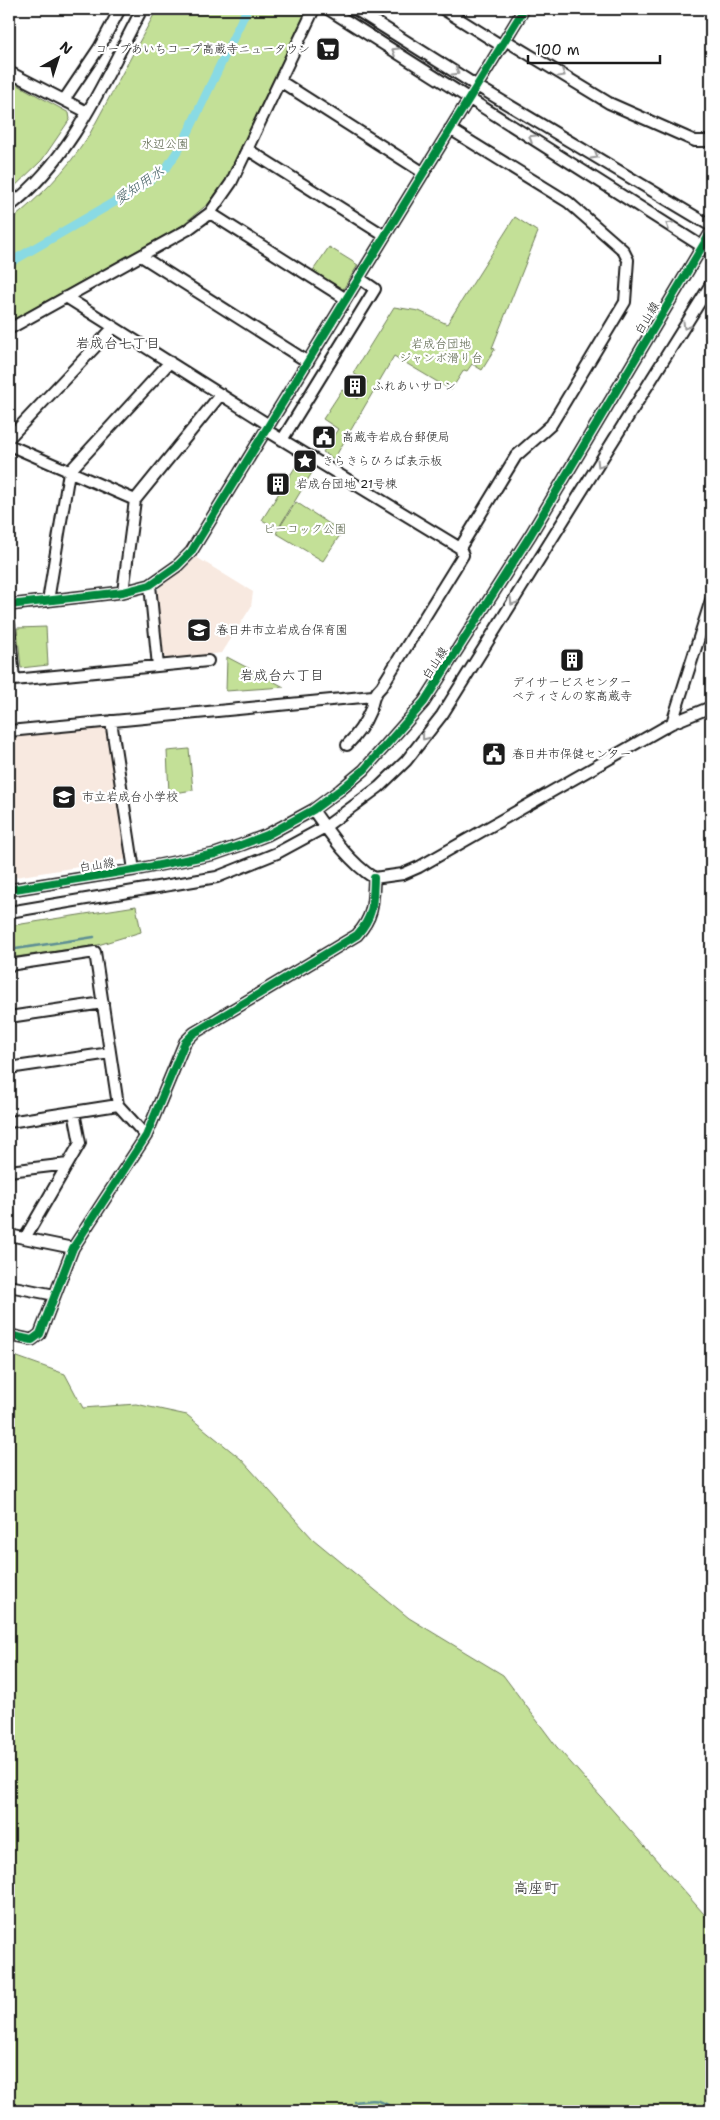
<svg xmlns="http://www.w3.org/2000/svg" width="720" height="2120" viewBox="0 0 720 2120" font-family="'Shantell Sans','Klee One',sans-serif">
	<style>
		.built { fill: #f8e9e0 }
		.green { fill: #c3e097; stroke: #707e5a }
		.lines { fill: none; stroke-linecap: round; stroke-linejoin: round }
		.stream { stroke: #5d8e94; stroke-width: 2.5 }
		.canal { stroke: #89dae4; stroke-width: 9 }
		.minor-casing { stroke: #1c1c1c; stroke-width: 14 }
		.minor { stroke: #fff; stroke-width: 10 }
		.cycleway-casing { stroke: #fff; stroke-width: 11 }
		.cycleway { stroke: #00873e; stroke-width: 8 }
		.oneway { stroke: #999 }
		.labels { text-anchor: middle; stroke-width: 4.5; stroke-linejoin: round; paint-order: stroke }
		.poi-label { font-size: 12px; fill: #1c1c1c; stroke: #fff; text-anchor: start }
		.park-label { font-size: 12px; fill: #566147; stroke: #fff }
		.street-label { font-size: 12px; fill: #1c1c1c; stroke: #fff }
		.water-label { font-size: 14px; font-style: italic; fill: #425e62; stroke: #fff }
		.neighbourhood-label { font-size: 14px; fill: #1c1c1c; stroke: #fff }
		.quarter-label { font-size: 15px; fill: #1c1c1c; stroke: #fff }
	</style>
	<rect width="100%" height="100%" fill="#fff"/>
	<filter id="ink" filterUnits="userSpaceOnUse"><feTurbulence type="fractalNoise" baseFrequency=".02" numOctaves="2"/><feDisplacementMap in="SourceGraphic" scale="10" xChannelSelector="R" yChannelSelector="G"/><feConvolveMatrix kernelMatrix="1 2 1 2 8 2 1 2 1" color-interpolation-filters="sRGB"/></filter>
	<g filter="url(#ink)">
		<path class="built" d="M 196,557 L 253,592 L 251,607 L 222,653 L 167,659 L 163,656 L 157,592 L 160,586 L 185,568 Z
			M 104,726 L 108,729 L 128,859 L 9,878 L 9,735 Z"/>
		<path class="green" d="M 157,9 L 307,9 L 227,178 L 209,203 L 181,226 L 9,322 L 9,222 C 42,195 64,173 88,137 Z
			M 9,80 L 69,113 L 70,119 L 42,160 L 9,192 Z
			M 515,217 L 538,232 L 492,348 L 495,349 L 482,370 L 472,364 L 467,371 L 464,370 L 451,390 L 394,356 L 334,459 L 323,452 L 338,429 L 323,419 L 342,390 L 357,399 L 367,382 L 353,373 L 394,307 L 419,311 L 447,324 Z
			M 329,247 L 358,265 L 342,291 L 312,272 Z
			M 301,458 L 316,466 L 278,529 L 262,520 Z
			M 296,502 L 342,532 L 323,561 L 276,533 Z
			M 46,627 L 48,665 L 21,668 L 17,628 Z
			M 227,657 L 284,687 L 226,691 Z
			M 189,749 L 193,790 L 169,794 L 167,751 Z
			M 136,906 L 141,932 L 98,945 L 9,958 L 9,926 Z
			M 9,1354 L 65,1374 L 83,1408 L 136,1404 L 187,1415 L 241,1459 L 313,1539 L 409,1618 L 503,1675 L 556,1746 L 711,1922 L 711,2111 L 9,2111 Z"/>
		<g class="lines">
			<path class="stream" d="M 9,950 L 94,937
				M 355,2102 C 374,2099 380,2098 396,2111
				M 510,2111 C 519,2106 531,2107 541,2111"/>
			<path class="canal" d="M 9,263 L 142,186 L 167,167 L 183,143 L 247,9"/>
			<g class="minor-casing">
				<path id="minor" d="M 328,9 L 703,247 L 711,249
					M 355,9 L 477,86 L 711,226
					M 443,9 L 502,46
					M 505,40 L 609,103 L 695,141 L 711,141
					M 9,72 L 87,112
					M 280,81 L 424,173
					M 64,100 L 99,48 L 120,9
					M 247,149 L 385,236
					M 9,207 C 74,156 104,80 142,9
					M 210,213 L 346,299
					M 141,256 L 308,362
					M 66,297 L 269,425
					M 9,329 L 187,230 L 210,213 L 231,183 L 314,9
					M 266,430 L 460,548
					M 9,438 L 114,327
					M 282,440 L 375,289 L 359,278
					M 9,445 L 135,500
					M 150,585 L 158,666
					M 123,592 L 135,500 L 221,394
					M 48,601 L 69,472 L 170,362
					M 9,605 L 123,592 L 150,585 L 177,566 L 191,552 L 524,9
					M 9,623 L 14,680 L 208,661
					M 111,721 L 134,870
					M 672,723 L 711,600
					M 9,731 L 373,696
					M 347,745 C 356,736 365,723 370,711 C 374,699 372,696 382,686 L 463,555 L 460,548 L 516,456 L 551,425 L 625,302 L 628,260 L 623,250 L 568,202 L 450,129
					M 313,810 C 330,834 349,862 374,878 L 403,874 L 419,867 L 672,723 L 711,707
					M 9,890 L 134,870 L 215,854 L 241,845 L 267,835 L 313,810 L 340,790 L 364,770 L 424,702 L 531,534 L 711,232
					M 9,912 L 217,877 L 277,853 L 325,827 L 379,787 L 406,761 L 442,715 L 711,284
					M 9,965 L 95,952 L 118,1105 L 146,1136
					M 9,1017 L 103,1003
					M 9,1068 L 110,1053
					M 9,1122 L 118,1105
					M 9,1171 L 68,1164
					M 9,1235 L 73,1248
					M 25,1238 L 80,1143 L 74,1112
					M 9,1286 L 55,1295
					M 9,1335 L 32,1340 L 40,1334 L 73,1248 L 146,1136 L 185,1042 L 194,1033 L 357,935 C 374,916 373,903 374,878"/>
			</g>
			<use href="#minor" class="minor"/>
			<g class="cycleway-casing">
				<path id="cycleway" d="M 9,605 L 123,592 L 150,585 L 177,566 L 191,552 L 524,9
					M 9,890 L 134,870 L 215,854 L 241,845 L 267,835 L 313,810 L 340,790 L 364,770 L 424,702 L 531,534 L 711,232
					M 9,1335 L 32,1340 L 40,1334 L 73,1248 L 146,1136 L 185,1042 L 194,1033 L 357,935 C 374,916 373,903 374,878"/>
			</g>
			<use href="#cycleway" class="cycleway"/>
		</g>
		<defs><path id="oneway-chevron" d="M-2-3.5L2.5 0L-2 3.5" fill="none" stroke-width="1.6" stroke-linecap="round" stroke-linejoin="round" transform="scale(1.25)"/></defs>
		<g class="oneway">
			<use href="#oneway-chevron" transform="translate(395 51) rotate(-148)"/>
			<use href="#oneway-chevron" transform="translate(456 72) rotate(32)"/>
			<use href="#oneway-chevron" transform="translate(562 74) rotate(31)"/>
			<use href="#oneway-chevron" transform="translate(532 138) rotate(-148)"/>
			<use href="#oneway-chevron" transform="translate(595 156) rotate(31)"/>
			<use href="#oneway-chevron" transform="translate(669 225) rotate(-148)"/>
			<use href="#oneway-chevron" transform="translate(686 326) rotate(121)"/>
			<use href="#oneway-chevron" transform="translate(600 464) rotate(122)"/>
			<use href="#oneway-chevron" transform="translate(513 602) rotate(122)"/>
			<use href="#oneway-chevron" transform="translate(425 737) rotate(128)"/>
		</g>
	</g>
	<defs>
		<g id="supermarket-square" transform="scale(1.25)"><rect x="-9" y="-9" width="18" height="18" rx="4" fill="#1c1c1c" stroke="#fff"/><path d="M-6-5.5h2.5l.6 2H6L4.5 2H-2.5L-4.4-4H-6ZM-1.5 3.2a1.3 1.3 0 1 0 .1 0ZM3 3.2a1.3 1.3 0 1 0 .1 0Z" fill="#fff"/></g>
		<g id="building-square" transform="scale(1.25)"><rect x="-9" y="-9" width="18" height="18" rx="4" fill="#1c1c1c" stroke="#fff"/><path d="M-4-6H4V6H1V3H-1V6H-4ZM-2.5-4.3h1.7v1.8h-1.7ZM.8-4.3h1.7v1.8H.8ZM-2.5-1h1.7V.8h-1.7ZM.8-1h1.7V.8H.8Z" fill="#fff"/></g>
		<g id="civic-square" transform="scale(1.25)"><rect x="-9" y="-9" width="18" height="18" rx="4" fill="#1c1c1c" stroke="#fff"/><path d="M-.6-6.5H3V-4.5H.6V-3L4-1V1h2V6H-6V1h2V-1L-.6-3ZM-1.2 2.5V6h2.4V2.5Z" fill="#fff"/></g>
		<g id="sight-square" transform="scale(1.25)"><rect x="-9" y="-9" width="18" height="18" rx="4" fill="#1c1c1c" stroke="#fff"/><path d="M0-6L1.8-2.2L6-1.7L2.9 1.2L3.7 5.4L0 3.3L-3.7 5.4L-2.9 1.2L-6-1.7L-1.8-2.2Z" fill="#fff"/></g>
		<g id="school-square" transform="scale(1.25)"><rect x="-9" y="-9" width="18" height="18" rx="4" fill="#1c1c1c" stroke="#fff"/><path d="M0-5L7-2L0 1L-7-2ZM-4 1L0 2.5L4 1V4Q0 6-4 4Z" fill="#fff"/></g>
	</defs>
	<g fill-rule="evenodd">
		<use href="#supermarket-square" x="328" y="49"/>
		<use href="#building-square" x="355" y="386"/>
		<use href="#civic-square" x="324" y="437"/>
		<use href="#sight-square" x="305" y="461"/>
		<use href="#building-square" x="278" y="484"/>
		<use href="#school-square" x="199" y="630"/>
		<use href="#building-square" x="572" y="660"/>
		<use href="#civic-square" x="494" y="754"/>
		<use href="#school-square" x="64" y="797"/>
	</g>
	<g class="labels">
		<g class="poi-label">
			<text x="310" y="53" text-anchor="end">コープあいちコープ高蔵寺ニュータウン</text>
			<text x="372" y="390">ふれあいサロン</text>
			<text x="342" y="441">高蔵寺岩成台郵便局</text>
			<text x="322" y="465">きらきらひろば表示板</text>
			<text x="296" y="488">岩成台団地 21号棟</text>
			<text x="216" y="634">春日井市立岩成台保育園</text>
			<text x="572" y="686" text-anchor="middle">デイサービスセンター<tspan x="572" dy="14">ベティさんの家高蔵寺</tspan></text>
			<text x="512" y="758">春日井市保健センター</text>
			<text x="82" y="801">市立岩成台小学校</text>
		</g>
		<g class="park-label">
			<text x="165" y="148">水辺公園</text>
			<text x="441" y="348">岩成台団地<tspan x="441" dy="14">ジャンボ滑り台</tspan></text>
			<text x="305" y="533">ピーコック公園</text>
		</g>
		<g class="street-label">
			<text transform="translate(647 318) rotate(-59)" y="4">白山線</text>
			<text transform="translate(435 663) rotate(-57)" y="4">白山線</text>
			<text transform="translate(97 865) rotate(-9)" y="4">白山線</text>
		</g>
		<g class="water-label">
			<text transform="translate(139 185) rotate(-34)" y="5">愛知用水</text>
		</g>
		<g class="neighbourhood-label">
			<text x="118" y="348">岩成台七丁目</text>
			<text x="282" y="680">岩成台六丁目</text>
		</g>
		<g class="quarter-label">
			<text x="536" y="1893">高座町</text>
		</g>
	</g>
	<rect width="720" height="2120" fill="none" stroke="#fff" stroke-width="30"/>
	<rect x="15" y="15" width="690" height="2090" fill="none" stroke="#1c1c1c" stroke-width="2" filter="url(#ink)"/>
	<g transform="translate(58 58) rotate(39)" stroke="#ffffff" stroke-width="4" paint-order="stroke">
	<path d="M0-4L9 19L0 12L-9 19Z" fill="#1c1c1c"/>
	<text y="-8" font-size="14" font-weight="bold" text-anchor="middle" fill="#1c1c1c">N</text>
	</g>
	<path d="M528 55v8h132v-8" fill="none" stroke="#1c1c1c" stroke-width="2.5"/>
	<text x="535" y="55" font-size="15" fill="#1c1c1c" stroke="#ffffff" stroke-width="4" paint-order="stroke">100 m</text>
</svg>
